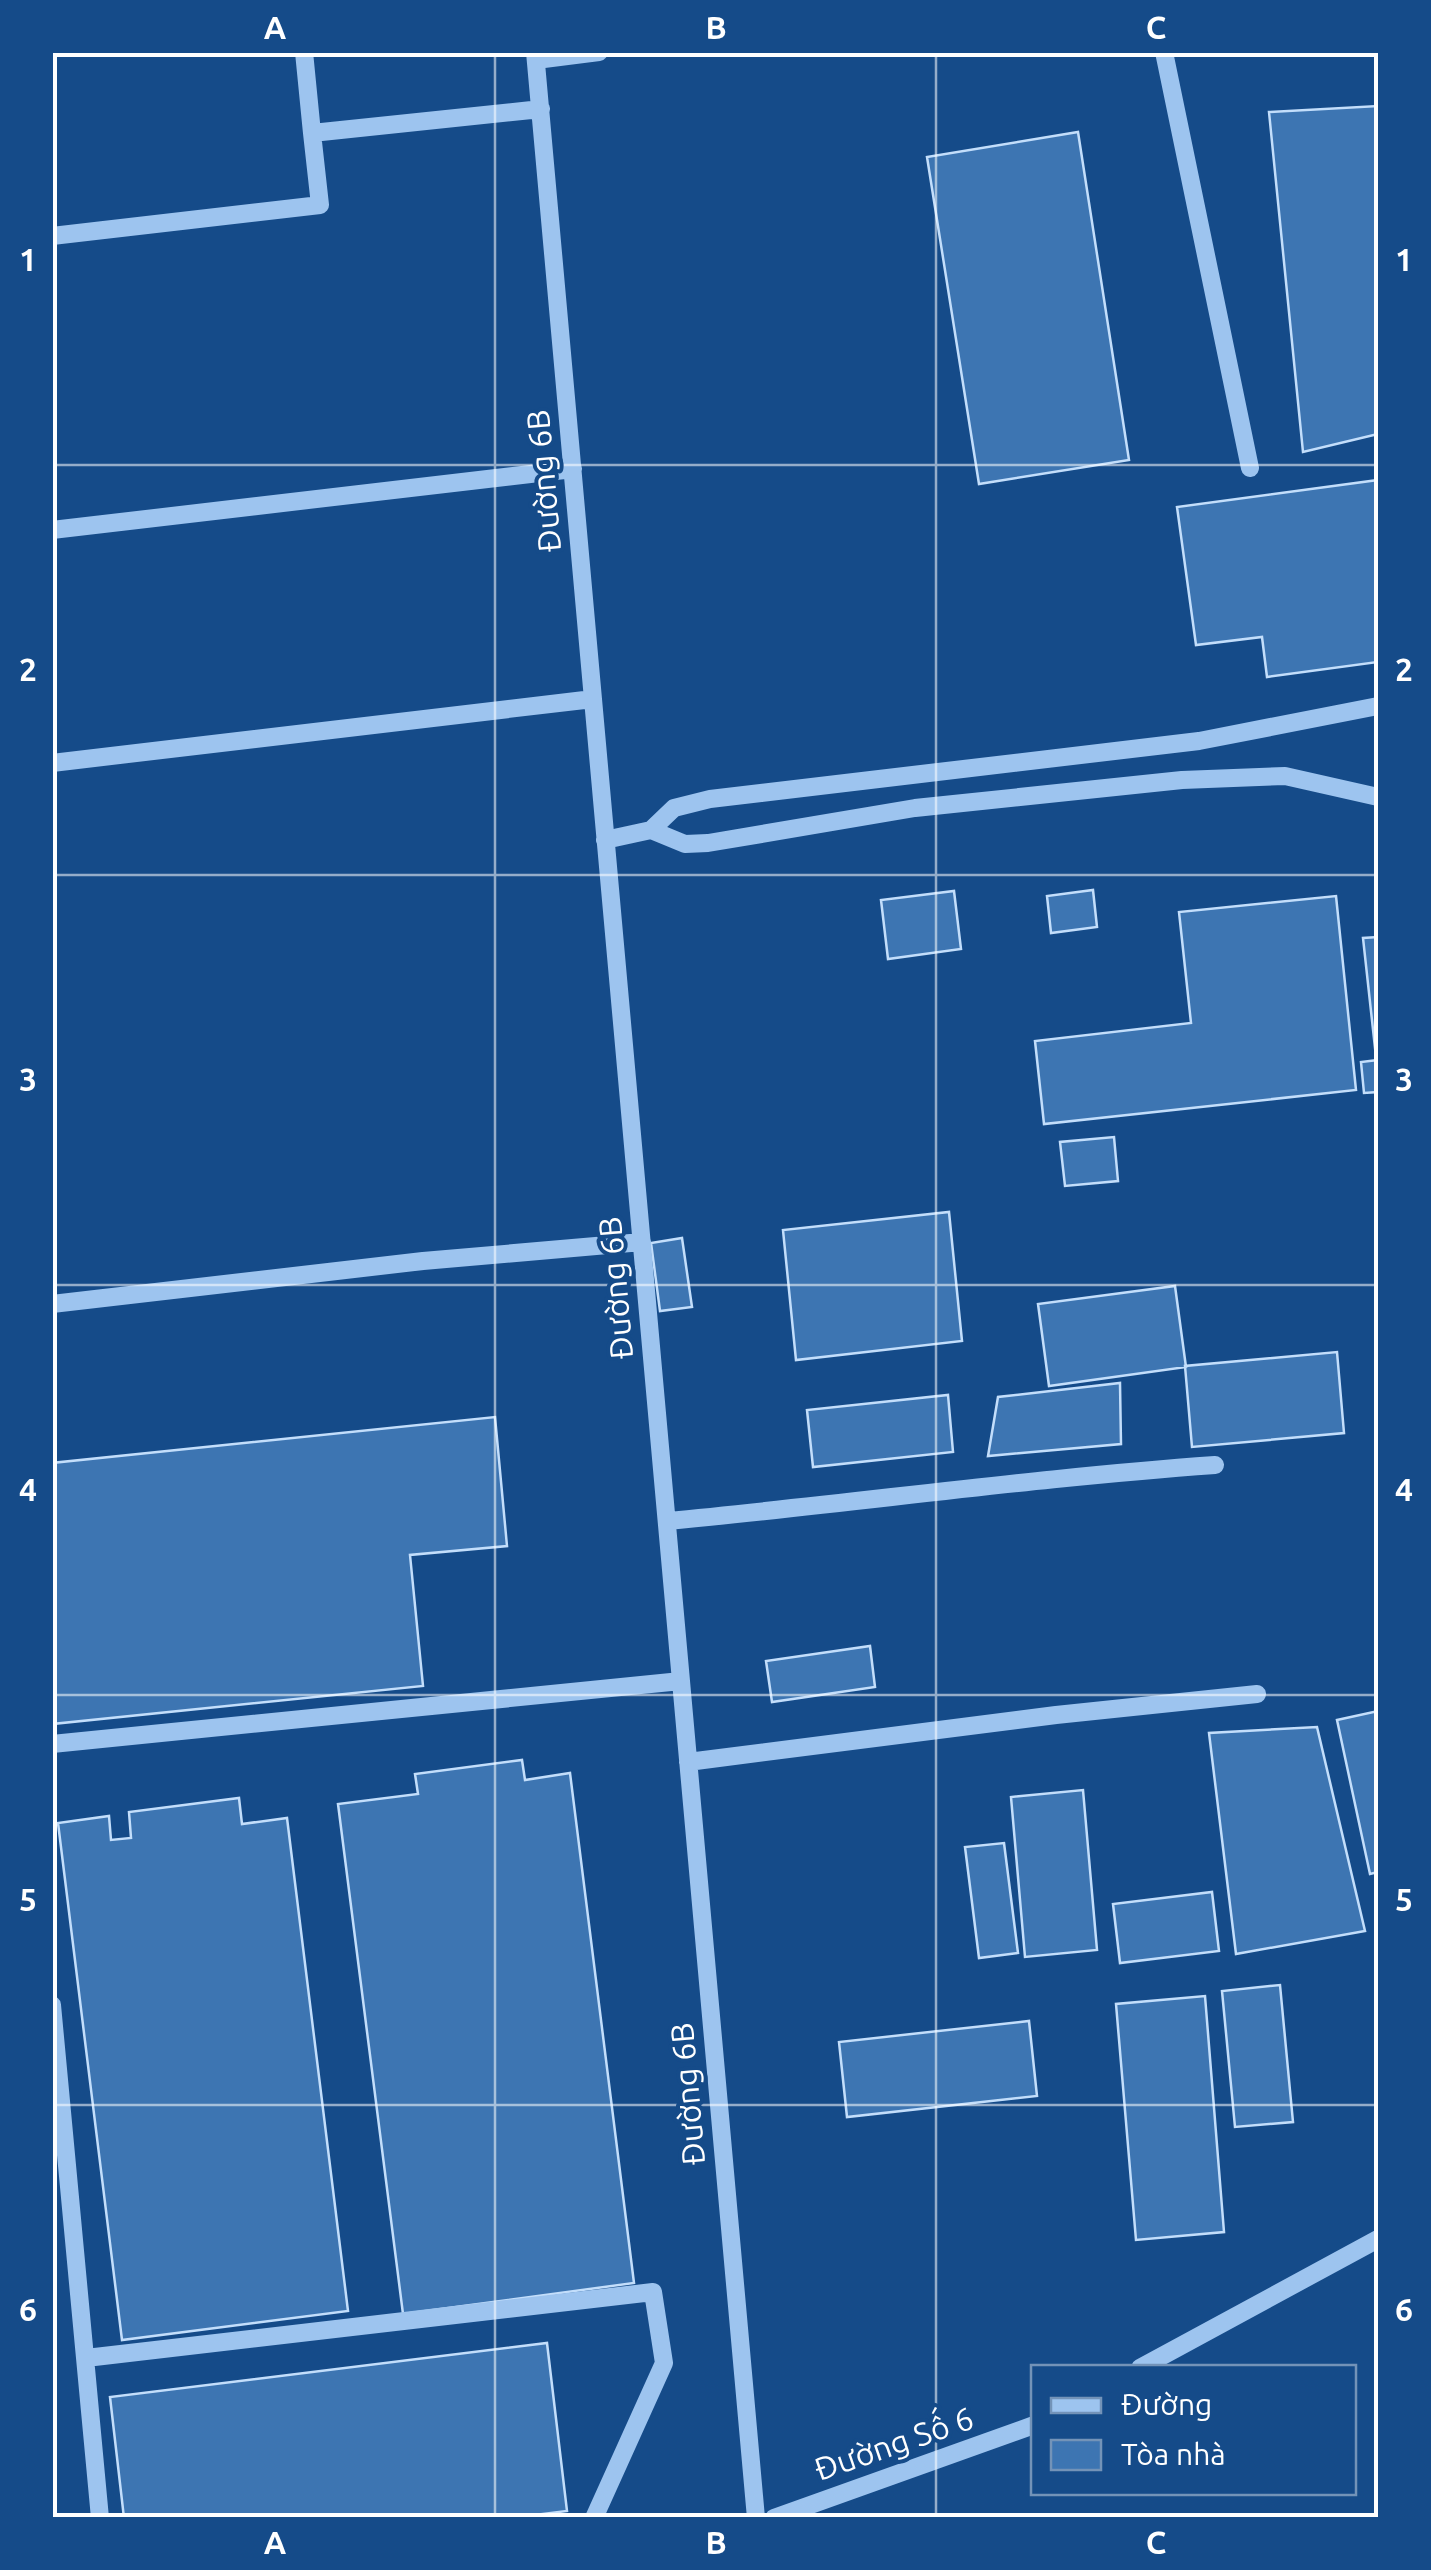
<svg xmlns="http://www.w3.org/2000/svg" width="1431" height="2570" viewBox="0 0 1431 2570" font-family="Ubuntu,sans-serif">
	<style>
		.building { fill: #3d75b2; stroke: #c3defb; stroke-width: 2.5 }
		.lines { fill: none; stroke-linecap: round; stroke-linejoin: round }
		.minor { stroke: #9dc4ef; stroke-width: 18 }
		.grid { fill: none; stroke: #fff; stroke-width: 2.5; stroke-opacity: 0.55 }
		.labels { text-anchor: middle; stroke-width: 8; stroke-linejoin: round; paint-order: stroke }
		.street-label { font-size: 32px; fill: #fff; stroke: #154b89 }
		.neatline { fill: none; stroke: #fff; stroke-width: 4 }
		.grid-label { font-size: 32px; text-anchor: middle; font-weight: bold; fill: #fff }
	</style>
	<rect width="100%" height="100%" fill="#154b89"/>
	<path class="building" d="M 1378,106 L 1378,434 L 1303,452 L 1269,112 Z
		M 1078,132 L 1129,460 L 979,484 L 927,157 Z
		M 1378,480 L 1378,662 L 1267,677 L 1262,637 L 1196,645 L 1177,507 Z
		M 1093,890 L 1097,927 L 1051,933 L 1047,896 Z
		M 954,891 L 961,949 L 888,959 L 881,900 Z
		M 1336,896 L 1356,1090 L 1044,1124 L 1035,1041 L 1191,1023 L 1179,912 Z
		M 1378,937 L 1378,1057 L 1376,1057 L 1363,938 Z
		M 1378,1060 L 1378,1092 L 1364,1093 L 1361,1062 Z
		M 1114,1137 L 1118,1181 L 1065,1186 L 1060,1142 Z
		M 949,1212 L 962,1341 L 796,1360 L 783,1230 Z
		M 682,1238 L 692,1307 L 660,1311 L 651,1243 Z
		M 1175,1286 L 1186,1367 L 1049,1386 L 1038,1304 Z
		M 1337,1352 L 1344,1433 L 1192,1447 L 1185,1366 Z
		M 1120,1383 L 1121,1444 L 988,1456 L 998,1397 Z
		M 948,1395 L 953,1452 L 813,1467 L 807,1410 Z
		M 495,1417 L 507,1546 L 410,1555 L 423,1686 L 52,1724 L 52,1463 Z
		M 870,1646 L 875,1687 L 772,1702 L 766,1661 Z
		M 1378,1711 L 1378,1872 L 1370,1874 L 1337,1720 Z
		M 1317,1727 L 1365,1931 L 1236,1954 L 1209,1733 Z
		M 522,1760 L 525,1780 L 570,1773 L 634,2283 L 403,2314 L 338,1804 L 418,1794 L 415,1774 Z
		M 1083,1790 L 1097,1950 L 1025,1957 L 1011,1797 Z
		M 239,1798 L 242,1824 L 287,1818 L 348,2311 L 122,2340 L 58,1823 L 109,1816 L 111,1840 L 131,1838 L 129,1812 Z
		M 1004,1843 L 1018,1953 L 979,1958 L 965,1847 Z
		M 1212,1892 L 1219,1951 L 1120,1963 L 1113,1904 Z
		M 1280,1985 L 1293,2122 L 1235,2127 L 1222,1991 Z
		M 1205,1996 L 1224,2232 L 1136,2240 L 1116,2004 Z
		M 1029,2021 L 1037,2096 L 847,2117 L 839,2042 Z
		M 547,2343 L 567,2511 L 511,2518 L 124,2518 L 110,2397 Z"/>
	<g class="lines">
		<path class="minor" d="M 304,52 L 312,133
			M 535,52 L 756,2518
			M 1164,52 L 1250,468
			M 536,60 L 599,52
			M 52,236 L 320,205 L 312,133 L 541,109
			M 52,530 L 573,469
			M 52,763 L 593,699
			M 651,830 L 685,844 L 708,843 L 915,808 L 1182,780 L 1285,776 L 1378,797
			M 605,840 L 651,830 L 674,808 L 710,799 L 1199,741 L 1378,706
			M 52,1304 L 423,1261 L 642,1242
			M 667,1521 C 850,1504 1032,1478 1215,1465
			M 52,1744 L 681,1681
			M 688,1762 L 1056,1715 L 1257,1694
			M 52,2005 L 100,2518
			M 86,2358 L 653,2292 L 664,2363 L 594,2518
			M 1140,2368 L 1378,2239
			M 774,2518 L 1034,2425"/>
	</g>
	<path class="grid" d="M 495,52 L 495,2518M 936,52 L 936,2518M 52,465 L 1378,465M 52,875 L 1378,875M 52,1285 L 1378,1285M 52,1695 L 1378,1695M 52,2105 L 1378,2105"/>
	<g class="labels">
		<g class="street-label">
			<text transform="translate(544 481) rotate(-95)" y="11">Đường 6B</text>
			<text transform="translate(616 1288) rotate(-95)" y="11">Đường 6B</text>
			<text transform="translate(688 2094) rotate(-95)" y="11">Đường 6B</text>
			<text transform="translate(894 2444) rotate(-19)" y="11">Đường Số 6</text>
		</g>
	</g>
	<rect width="1431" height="2570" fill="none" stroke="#154b89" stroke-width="110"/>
	<rect x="1031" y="2365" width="325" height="130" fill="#154b89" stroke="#7393b8" stroke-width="2.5"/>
	<rect x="1051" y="2398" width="50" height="15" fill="#9dc4ef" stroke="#7393b8" stroke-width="2.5"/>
	<text x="1121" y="2415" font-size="30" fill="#ffffff">Đường</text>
	<rect x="1051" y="2440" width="50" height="30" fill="#3d75b2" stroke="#7393b8" stroke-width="2.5"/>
	<text x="1121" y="2465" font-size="30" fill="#ffffff">Tòa nhà</text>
	<rect x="55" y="55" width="1321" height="2460" class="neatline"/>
	<g class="grid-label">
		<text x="275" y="39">A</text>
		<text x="716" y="39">B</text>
		<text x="1156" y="39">C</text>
		<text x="28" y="271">1</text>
		<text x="1404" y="271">1</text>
		<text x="28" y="681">2</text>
		<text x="1404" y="681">2</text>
		<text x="28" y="1091">3</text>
		<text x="1404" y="1091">3</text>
		<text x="28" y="1501">4</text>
		<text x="1404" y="1501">4</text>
		<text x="28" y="1911">5</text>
		<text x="1404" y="1911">5</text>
		<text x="28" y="2321">6</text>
		<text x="1404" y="2321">6</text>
		<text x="275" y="2554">A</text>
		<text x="716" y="2554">B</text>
		<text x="1156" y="2554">C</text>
	</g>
</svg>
